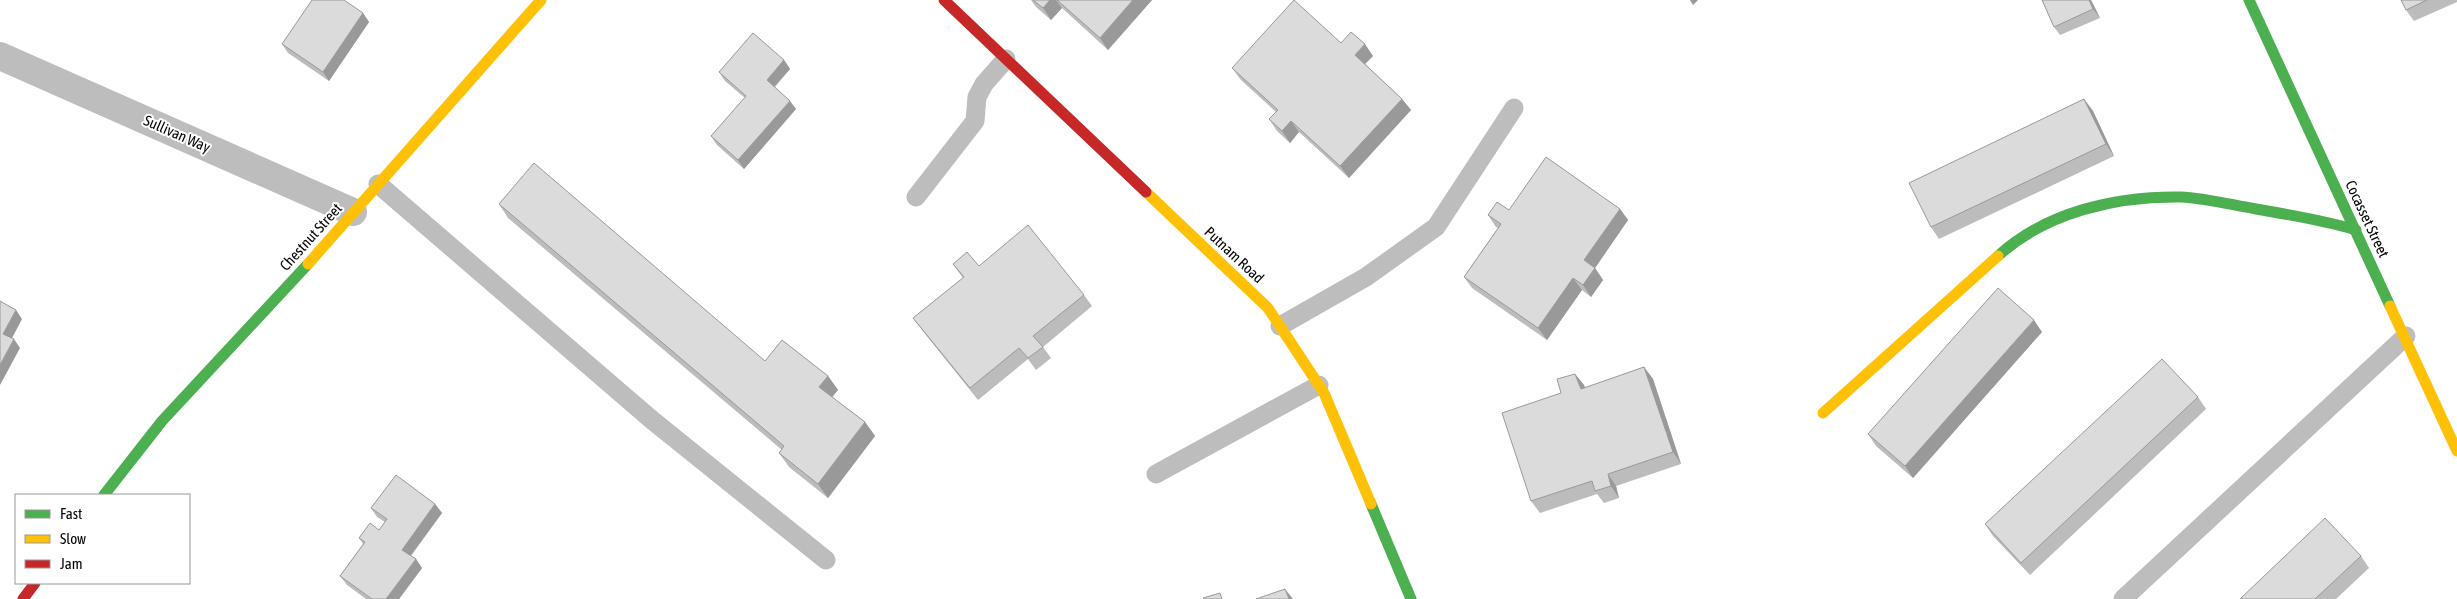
<svg xmlns="http://www.w3.org/2000/svg" width="2457" height="599" viewBox="0 0 2457 599" font-family="'Asap Condensed',sans-serif">
	<style>
		.lines { fill: none; stroke-linecap: round; stroke-linejoin: round }
		.lane { stroke: #bdbdbd; stroke-width: 19 }
		.street { stroke: #bdbdbd; stroke-width: 28 }
		.fast { stroke: #4caf50; stroke-width: 11 }
		.slow { stroke: #ffc107; stroke-width: 11 }
		.jam { stroke: #c62828; stroke-width: 11 }
		.wall { fill: #bcbcbc }
		.shaded-wall { fill: #999 }
		.building { fill: #dbdbdb; stroke: #999 }
		.labels { text-anchor: middle; stroke-width: 4; stroke-linejoin: round; paint-order: stroke }
		.street-label { font-size: 15px; fill: #000; stroke: #fff }
	</style>
	<rect width="100%" height="100%" fill="#fff"/>
	<g class="lines">
		<path class="lane" d="M 378,184 L 652,420 L 826,560
			M 916,197 L 975,121 L 977,97 L 984,84 L 1006,59
			M 1280,326 L 1366,277 L 1436,227 L 1514,108
			M 1156,474 L 1319,385
			M 2123,599 L 2406,336"/>
		<path class="street" d="M 0,56 L 353,212"/>
		<path class="fast" d="M 2249,0 L 2390,306
			M 1998,256 C 2046,212 2116,196 2181,197 C 2205,198 2232,205 2256,209 C 2290,215 2323,220 2356,230
			M 104,495 L 162,421 L 308,264
			M 1371,504 L 1411,599"/>
		<path class="slow" d="M 1146,192 L 1268,308 L 1324,393 L 1371,504
			M 308,264 L 541,0
			M 2390,306 L 2457,451
			M 1823,413 L 1998,256"/>
		<path class="jam" d="M 944,0 L 1146,192
			M 23,599 L 35,583"/>
	</g>
	<path class="wall" d="M 1031,0 L 1152,0 L 1108,50 L 1062,8 L 1051,20 L 1036,7 Z
		M 2042,0 L 2091,0 L 2100,18 L 2060,35 L 2054,27 Z
		M 2401,0 L 2457,0 L 2457,2 L 2414,21 L 2406,10 Z
		M 363,13 L 369,22 L 329,81 L 288,53 L 282,44 Z
		M 1341,43 L 1373,56 L 1365,64 L 1402,99 L 1411,110 L 1349,178 L 1299,132 L 1290,143 L 1277,131 L 1269,119 L 1276,112 L 1241,80 L 1232,68 Z
		M 784,60 L 790,69 L 775,87 L 796,109 L 744,169 L 717,145 L 711,136 L 745,98 L 725,81 L 719,72 Z
		M 2084,99 L 2093,111 L 2114,156 L 1939,239 L 1931,227 Z
		M 499,204 L 765,361 L 828,376 L 838,390 L 832,397 L 865,422 L 875,436 L 828,498 L 789,467 L 779,453 L 782,450 L 508,218 Z
		M 1620,209 L 1628,220 L 1595,268 L 1603,280 L 1591,297 L 1582,290 L 1547,340 L 1472,288 L 1464,277 L 1498,228 L 1496,227 L 1488,215 L 1509,210 Z
		M 953,264 L 979,266 L 1084,295 L 1092,306 L 1043,347 L 1051,358 L 1036,370 L 1028,359 L 978,400 L 922,330 L 913,318 L 963,278 Z
		M 2042,332 L 1913,478 L 1876,446 L 1868,434 Z
		M 1644,367 L 1653,379 L 1681,464 L 1616,486 L 1619,498 L 1604,503 L 1597,494 L 1540,513 L 1531,501 L 1561,393 L 1575,374 L 1584,385 L 1585,388 Z
		M 2198,397 L 2206,409 L 2030,575 L 1993,536 L 1985,524 Z
		M 435,504 L 442,513 L 411,556 L 416,559 L 422,568 L 399,599 L 366,599 L 347,585 L 340,576 L 363,544 L 359,538 L 379,530 L 385,522 L 377,517 L 371,508 Z
		M 2361,556 L 2369,568 L 2336,599 L 2240,599 Z"/>
	<path class="shaded-wall" d="M 1050,0 L 1056,0 L 1062,8 L 1051,20 L 1043,8 Z
		M 1133,0 L 1152,0 L 1108,50 L 1100,38 Z
		M 1690,0 L 1698,0 L 1693,5 Z
		M 2089,0 L 2091,0 L 2100,18 L 2093,9 Z
		M 363,13 L 369,22 L 329,81 L 323,72 Z
		M 1365,44 L 1373,56 L 1363,66 L 1355,55 Z
		M 784,60 L 790,69 L 773,88 L 767,80 Z
		M 1402,99 L 1411,110 L 1349,178 L 1340,166 Z
		M 2084,99 L 2093,111 L 2114,156 L 2106,144 Z
		M 790,101 L 796,109 L 744,169 L 738,160 Z
		M 1291,121 L 1299,132 L 1290,143 L 1282,131 Z
		M 1620,209 L 1628,220 L 1595,268 L 1603,280 L 1591,297 L 1583,285 L 1584,260 Z
		M 1573,278 L 1582,290 L 1547,340 L 1538,328 Z
		M 16,310 L 22,319 L 10,342 L 3,334 Z
		M 2034,320 L 2042,332 L 1913,478 L 1905,466 Z
		M 14,339 L 20,348 L 0,385 L 0,365 Z
		M 1644,367 L 1653,379 L 1681,464 L 1673,452 Z
		M 1575,374 L 1584,385 L 1589,401 L 1581,389 Z
		M 828,376 L 838,390 L 829,401 L 819,387 Z
		M 865,422 L 875,436 L 828,498 L 818,484 Z
		M 1608,474 L 1616,486 L 1619,498 L 1611,486 Z
		M 435,504 L 442,513 L 408,559 L 402,550 Z
		M 416,559 L 422,568 L 399,599 L 386,599 Z
		M 1285,589 L 1293,599 L 1289,599 Z"/>
	<path class="building" d="M 312,0 L 344,0 L 363,13 L 323,72 L 282,44 Z
		M 1033,0 L 1050,0 L 1043,8 Z
		M 1057,0 L 1133,0 L 1100,38 Z
		M 1294,0 L 1341,43 L 1351,32 L 1365,44 L 1355,55 L 1402,99 L 1340,166 L 1291,121 L 1282,131 L 1269,119 L 1278,110 L 1232,68 Z
		M 2042,0 L 2089,0 L 2093,9 L 2054,27 Z
		M 2401,0 L 2427,0 L 2406,10 Z
		M 753,33 L 784,60 L 767,80 L 790,101 L 738,160 L 711,136 L 746,96 L 719,72 Z
		M 2084,99 L 2106,144 L 1931,227 L 1909,183 Z
		M 1546,157 L 1620,209 L 1584,260 L 1595,268 L 1583,285 L 1573,278 L 1538,328 L 1464,277 L 1501,224 L 1488,215 L 1497,202 L 1509,210 Z
		M 534,163 L 765,361 L 782,340 L 828,376 L 819,387 L 865,422 L 818,484 L 779,453 L 784,446 L 499,204 Z
		M 1028,225 L 1084,295 L 1033,336 L 1043,347 L 1028,358 L 1019,348 L 970,388 L 913,318 L 964,277 L 953,264 L 967,252 L 979,266 Z
		M 1998,288 L 2034,320 L 1905,466 L 1868,434 Z
		M 0,301 L 16,310 L 3,334 L 14,339 L 0,365 Z
		M 2162,359 L 2198,397 L 2021,563 L 1985,524 Z
		M 1644,367 L 1673,452 L 1608,474 L 1611,486 L 1595,491 L 1592,481 L 1531,501 L 1502,413 L 1561,393 L 1557,379 L 1575,374 L 1581,389 Z
		M 396,475 L 435,504 L 402,550 L 416,559 L 386,599 L 372,599 L 340,576 L 365,542 L 359,538 L 370,523 L 379,530 L 387,519 L 371,508 Z
		M 2325,518 L 2361,556 L 2315,599 L 2240,599 Z
		M 1285,589 L 1289,599 L 1256,599 Z
		M 1220,593 L 1222,599 L 1204,599 L 1203,598 Z"/>
	<g class="labels">
		<g class="street-label">
			<text transform="translate(177 134) rotate(24)" y="5">Sullivan Way</text>
			<text transform="translate(2367 219) rotate(65)" y="5">Cocasset Street</text>
			<text transform="translate(311 237) rotate(-48)" y="5">Chestnut Street</text>
			<text transform="translate(1234 255) rotate(43)" y="5">Putnam Road</text>
		</g>
	</g>
	<rect x="15" y="494" width="175" height="90" fill="#ffffff" stroke="#999999"/>
	<rect x="25" y="510" width="25" height="8" fill="#4caf50" stroke="#999999"/>
	<text x="60" y="519" font-size="15" fill="#000000">Fast</text>
	<rect x="25" y="535" width="25" height="8" fill="#ffc107" stroke="#999999"/>
	<text x="60" y="544" font-size="15" fill="#000000">Slow</text>
	<rect x="25" y="560" width="25" height="8" fill="#c62828" stroke="#999999"/>
	<text x="60" y="569" font-size="15" fill="#000000">Jam</text>
</svg>
